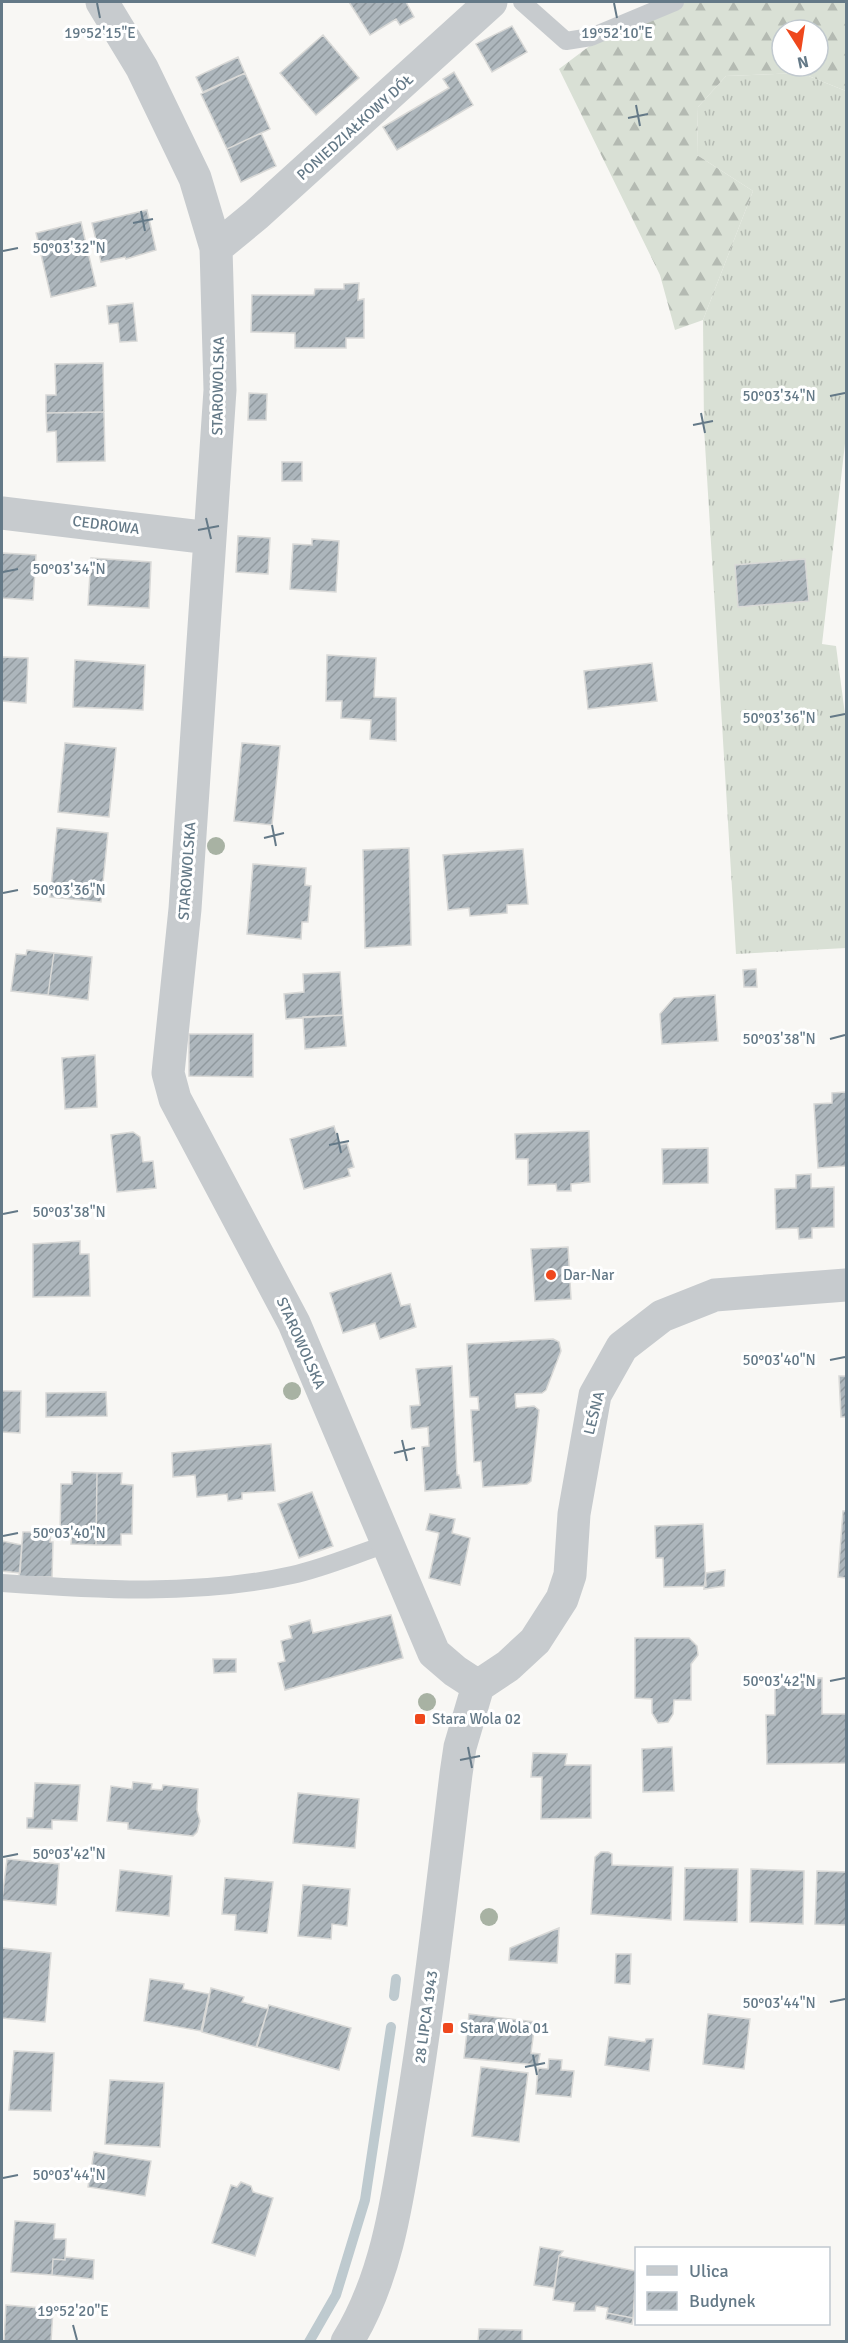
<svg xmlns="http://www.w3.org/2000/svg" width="848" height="2343" viewBox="0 0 848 2343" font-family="Signika,sans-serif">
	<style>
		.grass { fill: url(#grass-tufts) }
		.forest { fill: url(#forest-firs); fill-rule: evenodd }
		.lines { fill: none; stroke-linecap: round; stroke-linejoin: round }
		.stream { stroke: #becacf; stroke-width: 10 }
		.building { fill: url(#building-hatch); stroke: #d9d9d7; stroke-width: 1.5 }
		.service { stroke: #c7cbce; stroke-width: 18 }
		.minor { stroke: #c7cbce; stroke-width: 33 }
		.tree { fill: #a8b2a3 }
		.ticks { fill: none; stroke: #647987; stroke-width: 2 }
		.poi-dot { fill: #ef481d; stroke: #fff; stroke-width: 2 }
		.labels { text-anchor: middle; stroke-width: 6; stroke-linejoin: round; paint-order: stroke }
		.street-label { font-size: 15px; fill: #647987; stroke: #fff }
		.poi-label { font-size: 15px; fill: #647987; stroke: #fff; text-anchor: start }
		.ticks-label { font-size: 15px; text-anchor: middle; fill: #647987; stroke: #fff; stroke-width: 6; stroke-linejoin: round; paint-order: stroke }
	</style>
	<defs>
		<pattern id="grass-tufts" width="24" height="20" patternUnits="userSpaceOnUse" patternTransform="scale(1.5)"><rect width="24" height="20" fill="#d9e0d5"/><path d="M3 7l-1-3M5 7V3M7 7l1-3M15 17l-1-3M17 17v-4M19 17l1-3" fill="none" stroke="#b4bab2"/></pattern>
		<pattern id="forest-firs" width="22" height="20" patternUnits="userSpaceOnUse" patternTransform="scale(1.5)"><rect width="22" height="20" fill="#d9e0d5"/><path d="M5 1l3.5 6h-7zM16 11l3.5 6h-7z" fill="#b4bab2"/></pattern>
		<pattern id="building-hatch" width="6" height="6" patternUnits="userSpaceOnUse" patternTransform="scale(1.5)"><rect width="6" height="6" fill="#adb6bc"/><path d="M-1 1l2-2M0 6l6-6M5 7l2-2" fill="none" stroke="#90999e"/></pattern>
	</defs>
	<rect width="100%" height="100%" fill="#f8f7f4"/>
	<path class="grass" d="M 801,73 L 846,91 L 846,435 L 822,644 L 836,646 L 846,722 L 846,948 L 736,954 L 704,428 L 703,320 L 753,191 L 697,155 L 698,107 L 726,76 Z"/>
	<path class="forest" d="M 667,2 L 846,2 L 846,91 L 801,73 L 726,76 L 698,107 L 697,155 L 753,191 L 703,320 L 675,330 L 660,275 L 559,69 L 624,20 ZM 782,30 L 818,30 L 818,66 L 782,66 Z"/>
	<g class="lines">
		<path class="stream" d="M 394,1996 L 396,1979
			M 309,2342 L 336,2295 L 365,2200 L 391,2027"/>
	</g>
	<path class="building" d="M 349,2 L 406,2 L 414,17 L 400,25 L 396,19 L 370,35 Z
		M 512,26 L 527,52 L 492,72 L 476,44 Z
		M 323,35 L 359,78 L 316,115 L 280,73 Z
		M 238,57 L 245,73 L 203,92 L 196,77 Z
		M 454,72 L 473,105 L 397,150 L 383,127 L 449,88 L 443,79 Z
		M 245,73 L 270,129 L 227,149 L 201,94 Z
		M 261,133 L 276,166 L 241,182 L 227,149 Z
		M 147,210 L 156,250 L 126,259 L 125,257 L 101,262 L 92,223 Z
		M 81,222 L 96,286 L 51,297 L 36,233 Z
		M 359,283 L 358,300 L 364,299 L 364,338 L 346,338 L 346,348 L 295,348 L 295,333 L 251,332 L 252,295 L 314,295 L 315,289 L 344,289 L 344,284 Z
		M 133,303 L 137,341 L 120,342 L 118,323 L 109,324 L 107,306 Z
		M 103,363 L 104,412 L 46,413 L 46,395 L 56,395 L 55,364 Z
		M 249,393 L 267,394 L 266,420 L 248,420 Z
		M 104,412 L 105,461 L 57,462 L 56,431 L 47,432 L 46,413 Z
		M 282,462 L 302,462 L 302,481 L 282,481 Z
		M 238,536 L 270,538 L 268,574 L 236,572 Z
		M 312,539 L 339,541 L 336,592 L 290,589 L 293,544 L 312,545 Z
		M 2,553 L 36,555 L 33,600 L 2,598 Z
		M 91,558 L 151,562 L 149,608 L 88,605 Z
		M 805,559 L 809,601 L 738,607 L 735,565 Z
		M 327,655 L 376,658 L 374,697 L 396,698 L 396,741 L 370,739 L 371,720 L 341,718 L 342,701 L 326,701 Z
		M 2,657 L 28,658 L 26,703 L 2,701 Z
		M 75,660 L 145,665 L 143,710 L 73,707 Z
		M 652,663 L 657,701 L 588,709 L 584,671 Z
		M 65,743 L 116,748 L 109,817 L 58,812 Z
		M 242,743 L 280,746 L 272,825 L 234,821 Z
		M 57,828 L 108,833 L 101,902 L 50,897 Z
		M 409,848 L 411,945 L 365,948 L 363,850 Z
		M 523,849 L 528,904 L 507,905 L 507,913 L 470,916 L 469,908 L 448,910 L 443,855 Z
		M 253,864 L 306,868 L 305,885 L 311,886 L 308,922 L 302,922 L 301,939 L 247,934 Z
		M 27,950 L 54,953 L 48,995 L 11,991 L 16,954 L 26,955 Z
		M 54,953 L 92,957 L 88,1000 L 48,995 Z
		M 756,969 L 757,987 L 744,987 L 743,970 Z
		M 340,972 L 343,1015 L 286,1019 L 284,994 L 304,992 L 303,974 Z
		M 715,995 L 718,1041 L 662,1044 L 660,1014 L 674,998 Z
		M 343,1015 L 346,1046 L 305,1049 L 303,1017 Z
		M 189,1034 L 253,1034 L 253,1077 L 189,1076 Z
		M 95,1055 L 97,1107 L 65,1109 L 62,1058 Z
		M 846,1092 L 846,1166 L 818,1168 L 814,1104 L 832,1103 L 832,1093 Z
		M 334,1126 L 340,1145 L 347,1143 L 354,1167 L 348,1169 L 350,1176 L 304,1189 L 290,1139 Z
		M 589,1131 L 590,1182 L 571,1184 L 571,1191 L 557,1191 L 556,1184 L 528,1185 L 528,1159 L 516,1159 L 515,1134 Z
		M 133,1132 L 140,1137 L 143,1162 L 153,1161 L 156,1188 L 117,1192 L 111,1135 Z
		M 708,1148 L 708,1183 L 663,1184 L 662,1149 Z
		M 811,1174 L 811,1188 L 834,1187 L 834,1227 L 812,1228 L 812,1238 L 799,1239 L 798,1228 L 776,1229 L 775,1189 L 796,1188 L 796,1175 Z
		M 80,1241 L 80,1254 L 89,1254 L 90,1296 L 33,1297 L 33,1244 Z
		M 568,1247 L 571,1299 L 535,1301 L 531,1249 Z
		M 391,1273 L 401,1306 L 410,1304 L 416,1327 L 380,1339 L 375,1323 L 343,1333 L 330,1293 Z
		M 553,1339 L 559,1342 L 561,1351 L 546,1390 L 542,1393 L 515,1394 L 516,1408 L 534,1406 L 539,1410 L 531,1481 L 527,1484 L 483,1487 L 481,1461 L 474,1462 L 471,1410 L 479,1410 L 478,1397 L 470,1397 L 467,1344 Z
		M 452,1366 L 457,1475 L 459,1475 L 461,1488 L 425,1491 L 422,1447 L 429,1446 L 428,1427 L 412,1429 L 411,1426 L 410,1406 L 420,1405 L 416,1369 Z
		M 839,1376 L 846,1376 L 846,1417 L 841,1417 Z
		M 2,1391 L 21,1391 L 20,1433 L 2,1432 Z
		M 106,1392 L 107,1416 L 46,1417 L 46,1393 Z
		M 271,1444 L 275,1491 L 242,1493 L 242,1499 L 228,1501 L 227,1494 L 197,1497 L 195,1475 L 173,1477 L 172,1453 Z
		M 72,1472 L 97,1473 L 96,1545 L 71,1544 L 72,1533 L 60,1533 L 61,1484 L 72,1484 Z
		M 97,1473 L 122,1473 L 121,1484 L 133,1485 L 132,1534 L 121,1534 L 121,1545 L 96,1545 Z
		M 312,1492 L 333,1546 L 299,1558 L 278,1504 Z
		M 843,1511 L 846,1511 L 846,1578 L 838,1577 Z
		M 430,1514 L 455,1519 L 452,1533 L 470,1538 L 460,1585 L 429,1578 L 439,1533 L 426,1530 Z
		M 703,1524 L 706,1586 L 664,1587 L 663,1558 L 656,1558 L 655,1526 Z
		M 23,1532 L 51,1532 L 50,1542 L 53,1542 L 52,1577 L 19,1577 Z
		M 2,1541 L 22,1545 L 20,1573 L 2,1571 Z
		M 725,1570 L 724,1586 L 704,1589 L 706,1573 Z
		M 391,1615 L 403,1658 L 285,1690 L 278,1663 L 285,1661 L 281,1641 L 292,1638 L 289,1626 L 310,1620 L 313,1633 Z
		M 635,1638 L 689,1638 L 697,1646 L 698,1655 L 691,1664 L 691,1700 L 674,1700 L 673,1714 L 668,1722 L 658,1723 L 652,1713 L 652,1699 L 635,1698 Z
		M 213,1659 L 236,1659 L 236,1672 L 214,1673 Z
		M 822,1678 L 822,1714 L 846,1714 L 846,1763 L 767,1764 L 766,1715 L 775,1715 L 775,1679 Z
		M 672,1747 L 674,1791 L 643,1792 L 642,1749 Z
		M 533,1753 L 567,1754 L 565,1765 L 591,1765 L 591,1818 L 541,1819 L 542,1777 L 531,1777 Z
		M 133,1782 L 152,1784 L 151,1789 L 162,1790 L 163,1785 L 198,1789 L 197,1810 L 200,1821 L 197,1832 L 193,1836 L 128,1829 L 128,1823 L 107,1821 L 111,1786 L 132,1789 Z
		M 35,1783 L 80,1785 L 77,1821 L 52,1820 L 52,1829 L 27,1828 L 27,1818 L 33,1818 Z
		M 298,1793 L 359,1799 L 355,1848 L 293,1843 Z
		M 608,1852 L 612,1854 L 612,1865 L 673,1867 L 671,1920 L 591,1914 L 595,1857 L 601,1852 Z
		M 7,1859 L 59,1864 L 56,1905 L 2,1900 Z
		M 685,1868 L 738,1869 L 737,1922 L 684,1920 Z
		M 751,1869 L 804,1871 L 803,1924 L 750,1922 Z
		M 120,1870 L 172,1876 L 169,1916 L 116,1911 Z
		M 817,1871 L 846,1872 L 846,1925 L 815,1924 Z
		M 225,1878 L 273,1882 L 267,1933 L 235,1930 L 236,1915 L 222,1914 Z
		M 303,1885 L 350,1889 L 347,1926 L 332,1924 L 331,1939 L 298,1936 Z
		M 559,1928 L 557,1963 L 509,1960 L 510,1948 Z
		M 2,1948 L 51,1953 L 45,2022 L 2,2018 Z
		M 616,1954 L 631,1954 L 630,1984 L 615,1983 Z
		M 150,1979 L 184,1984 L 183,1989 L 209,1994 L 201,2031 L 144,2021 Z
		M 211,1988 L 244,1997 L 242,2002 L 268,2009 L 256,2047 L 202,2032 Z
		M 269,2005 L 351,2028 L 339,2070 L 257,2047 Z
		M 469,2014 L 535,2022 L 531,2053 L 540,2054 L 538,2065 L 464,2058 Z
		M 708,2014 L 750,2019 L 744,2069 L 703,2064 Z
		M 609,2037 L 645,2042 L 646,2039 L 653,2039 L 649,2071 L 605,2065 Z
		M 14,2051 L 54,2053 L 51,2111 L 9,2110 Z
		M 549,2059 L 562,2060 L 561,2070 L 574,2071 L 571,2097 L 536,2094 L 538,2068 L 548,2069 Z
		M 481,2067 L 528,2073 L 519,2142 L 472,2136 Z
		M 110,2080 L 164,2083 L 160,2147 L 105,2144 Z
		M 94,2152 L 151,2161 L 145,2196 L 88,2187 Z
		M 241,2182 L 251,2186 L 253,2192 L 273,2198 L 255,2256 L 212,2243 L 231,2185 L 237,2187 Z
		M 15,2221 L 55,2224 L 54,2239 L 66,2239 L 65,2257 L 65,2260 L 53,2259 L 52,2275 L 11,2272 Z
		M 540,2247 L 563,2251 L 559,2256 L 554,2288 L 534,2285 Z
		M 559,2256 L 636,2271 L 633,2318 L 607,2313 L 608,2308 L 596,2306 L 595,2311 L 574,2311 L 575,2303 L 553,2300 Z
		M 65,2257 L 94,2260 L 93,2279 L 52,2275 L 53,2259 L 65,2260 Z
		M 6,2305 L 53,2309 L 51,2342 L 4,2342 Z
		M 607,2313 L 633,2318 L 632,2324 L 606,2319 Z
		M 479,2329 L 522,2330 L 522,2342 L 478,2342 Z"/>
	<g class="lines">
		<path class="service" d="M 522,2 L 566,41 L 591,37 L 675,2
			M 2,1583 C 97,1590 198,1596 292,1575 C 324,1568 356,1554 387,1544"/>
		<path class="minor" d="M 102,2 L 142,68 L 195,178 L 216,248 L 220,390 L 185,909 L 168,1073 L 175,1099 L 294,1323 L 434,1653 L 455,1671 L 478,1686
			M 216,248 L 256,215 L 491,2
			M 2,513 L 210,538
			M 478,1686 L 508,1666 L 535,1641 L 562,1599 L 570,1575 L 574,1514 L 595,1395 L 622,1347 L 662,1316 L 715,1295 L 846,1285
			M 347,2342 C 388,2276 398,2195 410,2120 C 429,2005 442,1889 456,1774 L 460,1747 L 478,1686"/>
	</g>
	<g class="tree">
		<circle cx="216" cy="846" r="9"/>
		<circle cx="292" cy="1391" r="9"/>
		<circle cx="427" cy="1702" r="9"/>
		<circle cx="489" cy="1917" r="9"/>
	</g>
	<path class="ticks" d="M 97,3 L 100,18M 614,3 L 617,18M 636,105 L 640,126M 628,118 L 648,114M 141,211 L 145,231M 133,223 L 153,219M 3,251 L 18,248M 830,396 L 845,393M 701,413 L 705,433M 693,425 L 713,421M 206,518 L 211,539M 198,530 L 219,526M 3,572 L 18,569M 830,717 L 845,714M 272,825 L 276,846M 264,838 L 284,833M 3,893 L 18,890M 830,1039 L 845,1035M 337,1133 L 341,1153M 329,1145 L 349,1141M 3,1214 L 18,1211M 830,1360 L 845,1357M 402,1440 L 407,1461M 394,1453 L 415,1448M 3,1536 L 18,1533M 830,1681 L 845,1678M 468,1747 L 472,1768M 460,1760 L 480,1756M 3,1857 L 18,1854M 830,2002 L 845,1999M 533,2055 L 537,2075M 525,2067 L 545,2063M 3,2178 L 18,2175M 73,2325 L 77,2340"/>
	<g class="poi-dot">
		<circle cx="551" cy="1275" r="6"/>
		<rect x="414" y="1713" width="12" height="12" rx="3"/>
		<rect x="442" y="2022" width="12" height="12" rx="3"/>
	</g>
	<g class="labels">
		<g class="street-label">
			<text transform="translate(355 127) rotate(-42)" y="5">PONIEDZIAŁKOWY DÓŁ</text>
			<text transform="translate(218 386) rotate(-89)" y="5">STAROWOLSKA</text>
			<text transform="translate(106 525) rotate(7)" y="5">CEDROWA</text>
			<text transform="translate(187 871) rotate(-86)" y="5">STAROWOLSKA</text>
			<text transform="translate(301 1343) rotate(66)" y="5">STAROWOLSKA</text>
			<text transform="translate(594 1413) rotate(-76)" y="5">LEŚNA</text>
			<text transform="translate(426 2017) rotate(-82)" y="5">28 LIPCA 1943</text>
		</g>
		<g class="poi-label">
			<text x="563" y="1280">Dar-Nar</text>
			<text x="432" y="1724">Stara Wola 02</text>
			<text x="460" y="2033">Stara Wola 01</text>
		</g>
	</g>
	<g class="ticks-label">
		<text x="100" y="38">19°52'15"E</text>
		<text x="617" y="38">19°52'10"E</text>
		<text x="69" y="253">50°03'32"N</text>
		<text x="779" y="401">50°03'34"N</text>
		<text x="69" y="574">50°03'34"N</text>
		<text x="779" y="723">50°03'36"N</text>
		<text x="69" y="895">50°03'36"N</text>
		<text x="779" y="1044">50°03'38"N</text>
		<text x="69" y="1217">50°03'38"N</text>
		<text x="779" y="1365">50°03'40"N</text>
		<text x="69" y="1538">50°03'40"N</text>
		<text x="779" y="1686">50°03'42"N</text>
		<text x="69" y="1859">50°03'42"N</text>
		<text x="779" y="2008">50°03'44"N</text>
		<text x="69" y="2180">50°03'44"N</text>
		<text x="73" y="2316">19°52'20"E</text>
	</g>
	<rect width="848" height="2343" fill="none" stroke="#647987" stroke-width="6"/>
	<rect x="635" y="2247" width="195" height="78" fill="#ffffff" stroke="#c1c9cf" stroke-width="1.5"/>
	<rect x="647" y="2266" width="30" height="9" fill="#c7cbce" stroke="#c1c9cf" stroke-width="1.5"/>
	<text x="689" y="2277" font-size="18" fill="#647987">Ulica</text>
	<rect x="647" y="2292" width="30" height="18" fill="url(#building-hatch)" stroke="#c1c9cf" stroke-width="1.5"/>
	<text x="689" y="2307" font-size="18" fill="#647987">Budynek</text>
	<g transform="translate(800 48) rotate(168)"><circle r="28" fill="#ffffff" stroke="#c1c9cf" stroke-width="1.5"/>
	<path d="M0-4.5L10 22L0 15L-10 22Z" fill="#ef481d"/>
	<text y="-9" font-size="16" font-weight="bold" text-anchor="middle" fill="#647987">N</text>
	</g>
</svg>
